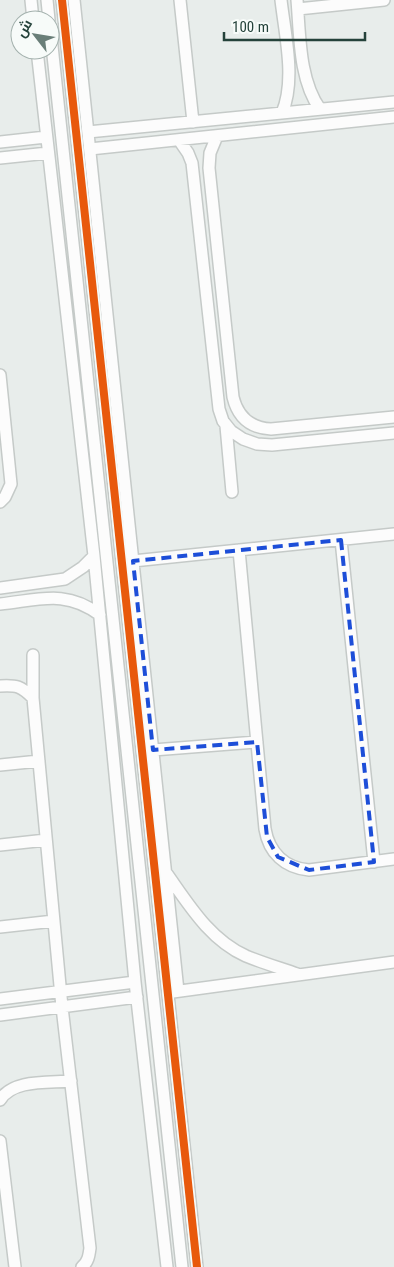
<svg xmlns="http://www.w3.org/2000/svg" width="394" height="1267" viewBox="0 0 394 1267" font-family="'Roboto Condensed',Cairo,sans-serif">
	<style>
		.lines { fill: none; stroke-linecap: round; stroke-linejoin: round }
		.minor-casing { stroke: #c5cac8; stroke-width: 14 }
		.minor { stroke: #fcfcfc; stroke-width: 11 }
		.cycleway-casing { stroke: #f7fbf9; stroke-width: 11 }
		.cycleway { stroke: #e8590c; stroke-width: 8 }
		.marked { fill: none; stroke: #1d4ed8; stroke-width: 4; stroke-dasharray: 10 6; stroke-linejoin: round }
	</style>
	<rect width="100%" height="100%" fill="#e8edeb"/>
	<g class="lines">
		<g class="minor-casing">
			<path id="minor" d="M 31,0 L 33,20
				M 47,0 L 49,20
				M 62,0 L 197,1267
				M 74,0 L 178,991
				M 180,0 L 193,122
				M 281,0 C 285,35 296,80 282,113
				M 297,0 C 300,35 299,80 320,109
				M 298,9 L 384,0
				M 50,27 L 182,1267
				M 37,50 L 94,556 L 135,982 L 167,1267
				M 88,132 L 394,102
				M 217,136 L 210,153 L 209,168 L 233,397 C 238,418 251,428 271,429 L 394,417
				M 179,140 L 188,153 L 192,163 L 219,409 L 223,421 L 231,431 L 243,439 L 257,444 L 272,445 L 394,433
				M 0,142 L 46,137
				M 90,149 L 394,117
				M 0,158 L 48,153
				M 0,375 L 11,484 L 5,497 L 0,502
				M 226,426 L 232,492
				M 341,540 L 374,862
				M 239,550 L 265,829 C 269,853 285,868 309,870 L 394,859
				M 133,561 L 394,534
				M 0,588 L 65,579 L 83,567 L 94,556
				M 0,604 C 39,600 66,589 100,615
				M 0,686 C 17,685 21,686 33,698 L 62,1007 L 90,1248 C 89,1256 88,1262 82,1267
				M 33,698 L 33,655
				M 153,750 L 257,742
				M 0,765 L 39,761
				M 0,845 L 46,840
				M 167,874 C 189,905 210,940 246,956 C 263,963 280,968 297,974
				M 0,927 L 54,921
				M 173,992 L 394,962
				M 0,999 L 135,982
				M 0,1015 L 137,997
				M 0,1100 C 13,1079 48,1083 71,1081
				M 0,1141 L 15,1267"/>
		</g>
		<use href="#minor" class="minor"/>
		<g class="cycleway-casing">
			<path id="cycleway" d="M 62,0 L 197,1267"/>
		</g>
		<use href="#cycleway" class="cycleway"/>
	</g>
	<path class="marked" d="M 341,540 L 374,862 L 309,870 L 278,857 L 267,837 L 257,742 L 153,750 L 133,561 Z"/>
	<g transform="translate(35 35) rotate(301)"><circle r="24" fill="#f7fbf9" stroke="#a3b1ad"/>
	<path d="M0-4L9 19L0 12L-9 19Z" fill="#697e78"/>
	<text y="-8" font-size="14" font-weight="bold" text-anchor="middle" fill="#24423a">ش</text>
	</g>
	<path d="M224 32v8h141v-8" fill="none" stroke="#24423a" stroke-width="2.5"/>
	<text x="232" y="32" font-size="15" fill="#24423a" stroke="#f7fbf9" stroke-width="4" paint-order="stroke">100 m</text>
</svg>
